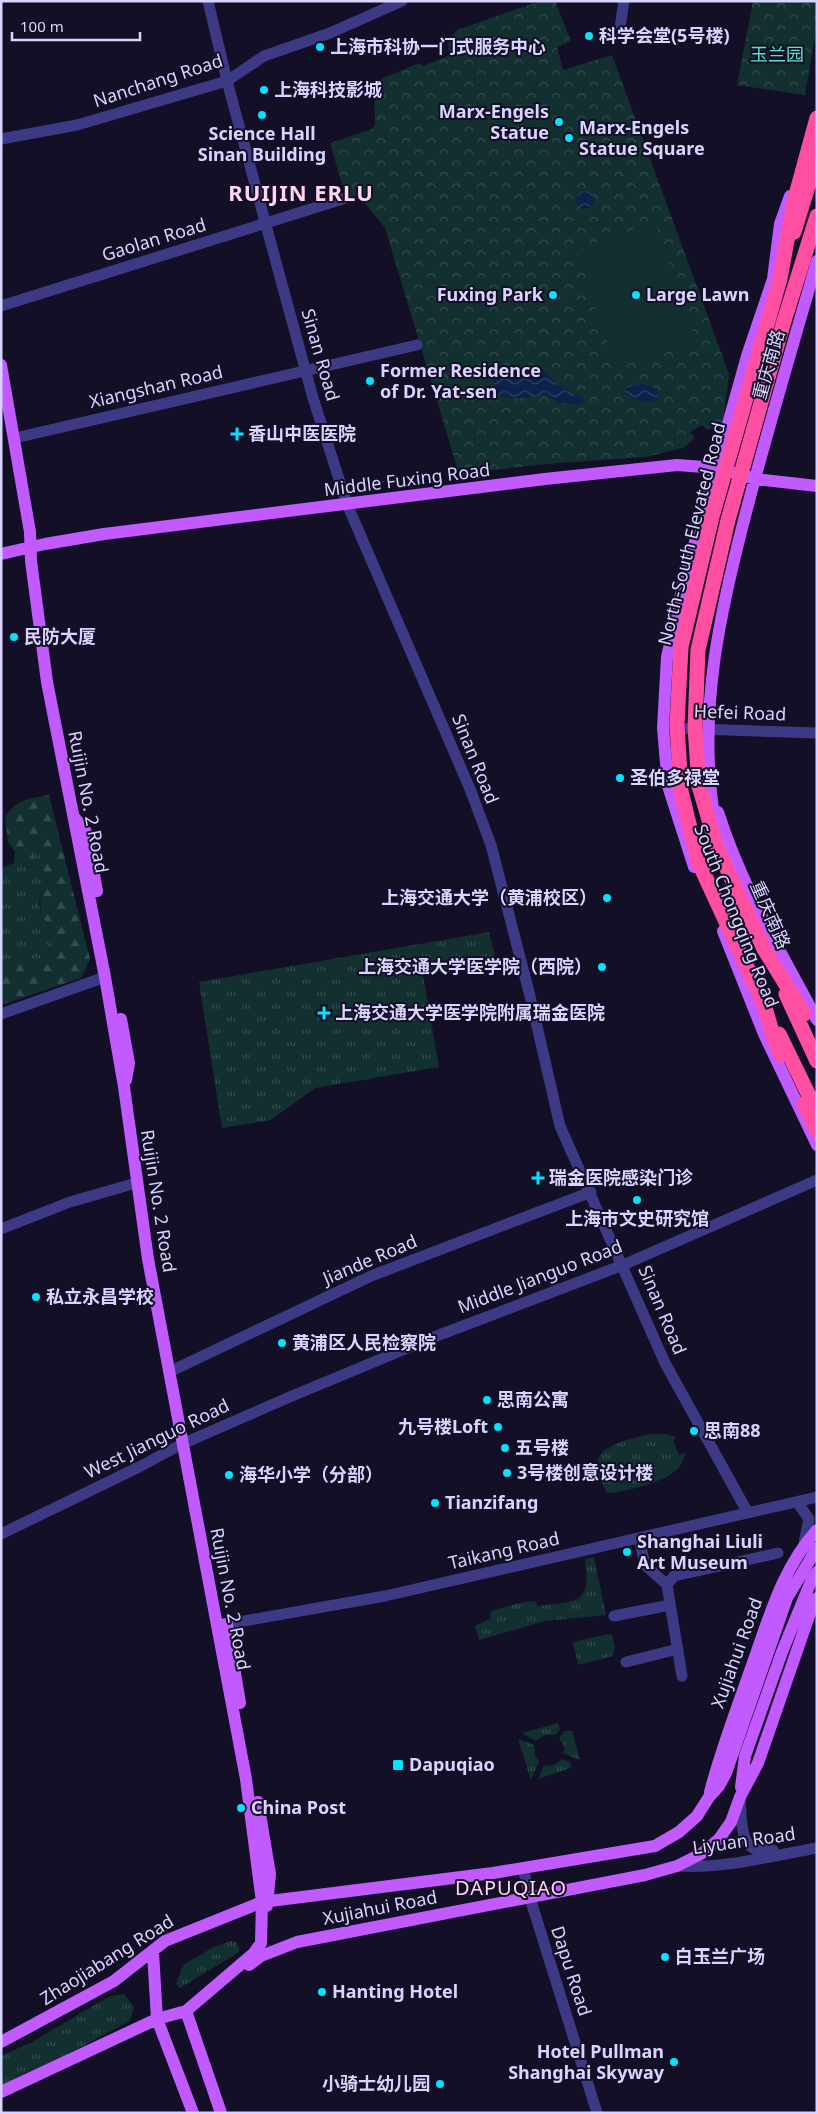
<svg xmlns="http://www.w3.org/2000/svg" width="818" height="2114" viewBox="0 0 818 2114" font-family="'Noto Sans','Noto Sans SC',sans-serif">
	<style>
		.grass { fill: url(#grass-tufts) }
		.forest { fill: url(#forest-firs) }
		.park { fill: url(#park-crowns) }
		.pitch { fill: #12302f }
		.water { fill: url(#water-waves) }
		.lines { fill: none; stroke-linecap: round; stroke-linejoin: round }
		.canal { stroke: #0c2248; stroke-width: 9 }
		.minor { stroke: #3d3a85; stroke-width: 11 }
		.major { stroke: #c25bff; stroke-width: 12 }
		.highway { stroke: #ff4fa3; stroke-width: 15 }
		.highway-bridge { stroke: #ff4fa3; stroke-width: 15 }
		.poi-dot { fill: #00e5ff; stroke: #130f26; stroke-width: 2 }
		.labels { text-anchor: middle; stroke-width: 4; stroke-linejoin: round; paint-order: stroke }
		.poi-label { font-size: 18px; font-weight: bold; fill: #d9d4ff; stroke: #130f26; text-anchor: start }
		.park-label { font-size: 18px; fill: #5fe0c0; stroke: #130f26 }
		.street-label { font-size: 18px; fill: #d9d4ff; stroke: #130f26 }
		.quarter-label { font-size: 20px; letter-spacing: 1px; fill: #ffd6f0; stroke: #130f26 }
		.district-label { font-size: 22px; font-weight: bold; letter-spacing: 1px; fill: #ffd6f0; stroke: #130f26 }
	</style>
	<defs>
		<pattern id="grass-tufts" width="24" height="20" patternUnits="userSpaceOnUse" patternTransform="scale(1.25)"><rect width="24" height="20" fill="#12302f"/><path d="M3 7l-1-3M5 7V3M7 7l1-3M15 17l-1-3M17 17v-4M19 17l1-3" fill="none" stroke="#344d4e"/></pattern>
		<pattern id="forest-firs" width="22" height="20" patternUnits="userSpaceOnUse" patternTransform="scale(1.25)"><rect width="22" height="20" fill="#12302f"/><path d="M5 1l3.5 6h-7zM16 11l3.5 6h-7z" fill="#344d4e"/></pattern>
		<pattern id="park-crowns" width="20" height="18" patternUnits="userSpaceOnUse" patternTransform="scale(1.25)"><rect width="20" height="18" fill="#12302f"/><path d="M2 6a3 3 0 1 1 6 0M12 15a3 3 0 1 1 6 0" fill="none" stroke="#344d4e"/></pattern>
		<pattern id="water-waves" width="16" height="10" patternUnits="userSpaceOnUse" patternTransform="scale(1.25)"><rect width="16" height="10" fill="#0c2248"/><path d="M0 5q4-4 8 0t8 0" fill="none" stroke="#2f4163"/></pattern>
	</defs>
	<rect width="100%" height="100%" fill="#130f26"/>
	<path class="grass" d="M 27,839 L 42,849 L 39,866 L 48,881 C 38,892 35,911 48,922 L 47,930 L 53,947 L 35,964 L 12,968 L 1,961 L 1,868 L 14,863 L 31,868 L 25,846 Z
		M 489,932 L 496,960 L 423,975 L 439,1067 L 315,1088 L 271,1120 L 222,1128 L 199,982 Z
		M 649,1434 L 665,1434 L 677,1437 L 673,1440 L 679,1455 L 686,1452 C 684,1457 682,1463 679,1467 C 667,1482 626,1492 607,1493 C 604,1487 598,1479 597,1472 C 592,1444 630,1440 649,1434 Z
		M 594,1557 L 606,1615 L 545,1621 L 479,1640 L 475,1626 L 490,1619 L 491,1611 L 519,1603 L 536,1601 L 538,1606 C 576,1601 592,1606 585,1559 Z
		M 608,1634 L 612,1635 L 615,1647 L 613,1656 L 578,1665 L 573,1642 Z
		M 558,1723 L 560,1729 L 555,1735 C 547,1734 542,1735 536,1741 L 522,1733 Z
		M 564,1731 L 572,1731 L 580,1760 L 563,1753 L 565,1747 L 559,1738 Z
		M 518,1739 L 534,1745 L 535,1756 L 539,1761 L 531,1780 Z
		M 561,1759 L 570,1762 L 571,1768 L 538,1779 L 544,1765 C 552,1767 557,1765 561,1759 Z
		M 230,1941 L 236,1942 L 239,1947 L 239,1952 L 180,1988 L 176,1984 L 183,1965 L 212,1948 Z
		M 124,1994 L 134,2007 L 130,2021 L 45,2066 L 25,2073 L 12,2085 L 1,2090 L 1,2056 L 32,2042 L 108,1997 Z"/>
	<path class="forest" d="M 49,795 L 90,959 L 81,978 L 1,1005 L 1,961 L 12,968 L 20,958 L 35,964 L 53,947 L 47,930 L 48,922 L 42,918 C 40,902 38,893 48,881 L 39,866 L 42,849 L 27,839 L 25,846 L 33,851 L 35,860 L 30,868 L 14,863 L 15,852 L 8,842 L 5,817 C 18,798 28,799 49,795 Z"/>
	<path class="park" d="M 540,1 L 555,1 L 571,41 L 557,47 L 563,70 L 612,55 L 729,374 L 723,423 L 707,430 L 702,425 L 690,432 L 695,438 L 683,448 L 645,457 L 546,464 L 459,474 L 385,228 L 360,197 L 347,201 L 330,143 L 372,129 L 375,125 L 374,82 L 419,63 L 423,66 L 450,55 C 446,44 449,39 457,30 Z
		M 753,1 L 817,1 L 817,25 L 805,95 L 737,85 Z"/>
	<path class="pitch" d="M 655,222 L 696,341 L 616,368 L 576,249 Z"/>
	<path class="water" d="M576 200a9 9 0 1 1 18 0a9 9 0 1 1-18 0Z
		M 499,364 L 538,368 L 548,374 L 556,384 L 570,390 L 576,400 L 572,404 C 568,404 562,405 559,403 C 553,401 552,396 545,395 C 529,397 485,407 494,379 C 495,373 495,370 499,364 Z
		M 639,383 L 655,388 L 659,393 L 657,400 C 647,407 634,398 625,394 L 625,389 Z"/>
	<g class="lines">
		<path class="canal" d="M 576,400 L 579,399"/>
		<path class="minor" d="M 208,1 L 227,81 L 283,288 L 313,398 L 347,504 L 470,789 L 491,845 L 530,996 L 560,1126 L 665,1363 L 748,1513
			M 619,34 L 624,1
			M 1,139 L 77,125 L 227,81 L 264,56 L 330,33 L 402,1
			M 1,306 L 346,198
			M 15,438 L 417,345
			M 670,728 L 817,733
			M 1,1014 L 105,977
			M 1,1229 L 70,1202 L 136,1183
			M 169,1372 L 371,1276 L 591,1192
			M 797,1502 L 809,1519 L 804,1543
			M 1,1534 L 139,1467 L 182,1444 L 292,1396 L 434,1337 L 623,1265 L 817,1180
			M 639,1538 L 645,1565 L 667,1585 L 682,1676
			M 667,1585 L 674,1576 L 778,1553
			M 614,1616 L 670,1605
			M 227,1624 L 385,1596 L 817,1497
			M 626,1662 L 678,1649
			M 740,1797 C 742,1822 738,1857 773,1850
			M 677,1866 C 723,1869 771,1856 817,1848
			M 523,1868 L 530,1898 L 597,2113"/>
		<path class="major" d="M 1,365 L 30,532 L 31,561 L 47,682 L 105,977 L 124,1087 L 148,1259 L 246,1779 L 262,1902 L 261,1943 L 254,1953 L 186,2011
			M 1,554 L 45,544 L 104,534 L 545,479 L 677,465 L 717,468 L 755,479 L 817,486
			M 718,812 C 741,885 781,952 817,1020
			M 75,818 L 86,832 L 97,891
			M 715,821 C 696,713 721,606 749,501 C 770,421 794,341 817,261
			M 694,867 L 668,786 L 663,728 L 667,657 L 684,581 L 747,356 L 773,279 L 780,224 L 790,196
			M 723,931 L 764,1034 L 817,1145
			M 121,1019 L 129,1063 L 126,1080
			M 217,1626 L 227,1624 L 240,1703
			M 741,1787 L 745,1756 L 782,1652 L 812,1579 L 817,1572
			M 710,1792 C 721,1750 736,1711 750,1671 C 768,1622 781,1569 817,1530
			M 258,1802 L 270,1874 L 267,1906
			M 153,1952 L 157,2019 L 193,2113
			M 249,1965 L 261,1956 L 297,1942 L 645,1875 L 677,1866 L 701,1854 L 719,1839 L 731,1822 L 740,1797 L 758,1763 L 810,1613 L 817,1598
			M 186,2011 L 221,2113
			M 1,2042 L 114,1981 L 165,1941 L 262,1902 L 493,1873 L 655,1846 L 679,1832 L 697,1816 L 709,1797 L 719,1786 L 726,1773 L 787,1598 L 817,1548
			M 1,2092 L 157,2019 L 186,2011 L 192,2006"/>
		<path class="highway" d="M 794,232 L 817,157
			M 786,994 L 817,1061
			M 779,1034 L 817,1112
			M 804,1104 L 817,1131"/>
		<path class="highway-bridge" d="M 804,1014 L 764,949 L 717,847 L 699,786 L 695,727 L 698,650 L 728,520 L 784,321 L 817,216
			M 781,1055 L 772,1032 L 764,1004 L 698,861 L 681,791 L 677,725 L 681,647 L 712,517 L 780,279 L 794,202 L 817,118"/>
	</g>
	<g class="poi-dot">
		<circle cx="589" cy="36" r="5"/>
		<circle cx="320" cy="47" r="5"/>
		<circle cx="264" cy="90" r="5"/>
		<circle cx="262" cy="115" r="5"/>
		<circle cx="559" cy="122" r="5"/>
		<circle cx="569" cy="138" r="5"/>
		<circle cx="553" cy="295" r="5"/>
		<circle cx="636" cy="295" r="5"/>
		<circle cx="370" cy="381" r="5"/>
		<path d="M234.5 426.5h5v5h5v5h-5v5h-5v-5h-5v-5h5z"/>
		<circle cx="14" cy="637" r="5"/>
		<circle cx="620" cy="778" r="5"/>
		<circle cx="607" cy="898" r="5"/>
		<circle cx="602" cy="967" r="5"/>
		<path d="M321.5 1005.5h5v5h5v5h-5v5h-5v-5h-5v-5h5z"/>
		<path d="M535.5 1170.5h5v5h5v5h-5v5h-5v-5h-5v-5h5z"/>
		<circle cx="637" cy="1200" r="5"/>
		<circle cx="36" cy="1297" r="5"/>
		<circle cx="282" cy="1343" r="5"/>
		<circle cx="487" cy="1400" r="5"/>
		<circle cx="498" cy="1427" r="5"/>
		<circle cx="694" cy="1431" r="5"/>
		<circle cx="505" cy="1448" r="5"/>
		<circle cx="507" cy="1473" r="5"/>
		<circle cx="229" cy="1475" r="5"/>
		<circle cx="435" cy="1503" r="5"/>
		<circle cx="627" cy="1552" r="5"/>
		<rect x="392" y="1759" width="12" height="12" rx="2.5"/>
		<circle cx="241" cy="1808" r="5"/>
		<circle cx="665" cy="1957" r="5"/>
		<circle cx="322" cy="1992" r="5"/>
		<circle cx="674" cy="2062" r="5"/>
		<circle cx="440" cy="2084" r="5"/>
	</g>
	<g class="labels">
		<g class="poi-label">
			<text x="599" y="42">科学会堂(5号楼)</text>
			<text x="330" y="53">上海市科协一门式服务中心</text>
			<text x="274" y="96">上海科技影城</text>
			<text x="549" y="118" text-anchor="end">Marx-Engels<tspan x="549" dy="21">Statue</tspan></text>
			<text x="579" y="134">Marx-Engels<tspan x="579" dy="21">Statue Square</tspan></text>
			<text x="262" y="140" text-anchor="middle">Science Hall<tspan x="262" dy="21">Sinan Building</tspan></text>
			<text x="543" y="301" text-anchor="end">Fuxing Park</text>
			<text x="646" y="301">Large Lawn</text>
			<text x="380" y="377">Former Residence<tspan x="380" dy="21">of Dr. Yat-sen</tspan></text>
			<text x="248" y="440">香山中医医院</text>
			<text x="24" y="643">民防大厦</text>
			<text x="630" y="784">圣伯多禄堂</text>
			<text x="597" y="904" text-anchor="end">上海交通大学（黄浦校区）</text>
			<text x="592" y="973" text-anchor="end">上海交通大学医学院（西院）</text>
			<text x="335" y="1019">上海交通大学医学院附属瑞金医院</text>
			<text x="549" y="1184">瑞金医院感染门诊</text>
			<text x="637" y="1225" text-anchor="middle">上海市文史研究馆</text>
			<text x="46" y="1303">私立永昌学校</text>
			<text x="292" y="1349">黄浦区人民检察院</text>
			<text x="497" y="1406">思南公寓</text>
			<text x="488" y="1433" text-anchor="end">九号楼Loft</text>
			<text x="704" y="1437">思南88</text>
			<text x="515" y="1454">五号楼</text>
			<text x="517" y="1479">3号楼创意设计楼</text>
			<text x="239" y="1481">海华小学（分部）</text>
			<text x="445" y="1509">Tianzifang</text>
			<text x="637" y="1548">Shanghai Liuli<tspan x="637" dy="21">Art Museum</tspan></text>
			<text x="409" y="1771">Dapuqiao</text>
			<text x="251" y="1814">China Post</text>
			<text x="675" y="1963">白玉兰广场</text>
			<text x="332" y="1998">Hanting Hotel</text>
			<text x="664" y="2058" text-anchor="end">Hotel Pullman<tspan x="664" dy="21">Shanghai Skyway</tspan></text>
			<text x="430" y="2090" text-anchor="end">小骑士幼儿园</text>
		</g>
		<g class="park-label">
			<text x="777" y="61">玉兰园</text>
		</g>
		<g class="street-label">
			<text transform="translate(158 81) rotate(-18)" y="6">Nanchang Road</text>
			<text transform="translate(154 240) rotate(-17)" y="6">Gaolan Road</text>
			<text transform="translate(320 355) rotate(74)" y="6">Sinan Road</text>
			<text transform="translate(769 365) rotate(-74)" y="6">重庆南路</text>
			<text transform="translate(156 387) rotate(-13)" y="6">Xiangshan Road</text>
			<text transform="translate(407 480) rotate(-7)" y="6">Middle Fuxing Road</text>
			<text transform="translate(692 534) rotate(-76)" y="6">North-South Elevated Road</text>
			<text transform="translate(740 713) rotate(2)" y="6">Hefei Road</text>
			<text transform="translate(475 759) rotate(68)" y="6">Sinan Road</text>
			<text transform="translate(88 802) rotate(79)" y="6">Ruijin No. 2 Road</text>
			<text transform="translate(770 915) rotate(66)" y="6">重庆南路</text>
			<text transform="translate(736 916) rotate(68)" y="6">South Chongqing Road</text>
			<text transform="translate(158 1201) rotate(81)" y="6">Ruijin No. 2 Road</text>
			<text transform="translate(370 1260) rotate(-23)" y="6">Jiande Road</text>
			<text transform="translate(540 1277) rotate(-21)" y="6">Middle Jianguo Road</text>
			<text transform="translate(662 1310) rotate(67)" y="6">Sinan Road</text>
			<text transform="translate(157 1439) rotate(-26)" y="6">West Jianguo Road</text>
			<text transform="translate(504 1551) rotate(-13)" y="6">Taikang Road</text>
			<text transform="translate(230 1599) rotate(79)" y="6">Ruijin No. 2 Road</text>
			<text transform="translate(737 1653) rotate(-70)" y="6">Xujiahui Road</text>
			<text transform="translate(744 1841) rotate(-8)" y="6">Liyuan Road</text>
			<text transform="translate(380 1908) rotate(-11)" y="6">Xujiahui Road</text>
			<text transform="translate(107 1960) rotate(-32)" y="6">Zhaojiabang Road</text>
			<text transform="translate(571 1971) rotate(72)" y="6">Dapu Road</text>
		</g>
		<g class="quarter-label">
			<text x="511" y="1895">DAPUQIAO</text>
		</g>
		<g class="district-label">
			<text x="301" y="201">RUIJIN ERLU</text>
		</g>
	</g>
	<rect width="818" height="2114" fill="none" stroke="#d9d4ff" stroke-width="5"/>
	<path d="M12 32v8h128v-8" fill="none" stroke="#d9d4ff" stroke-width="2.5"/>
	<text x="20" y="32" font-size="15" fill="#d9d4ff" stroke="#130f26" stroke-width="4" paint-order="stroke">100 m</text>
</svg>
